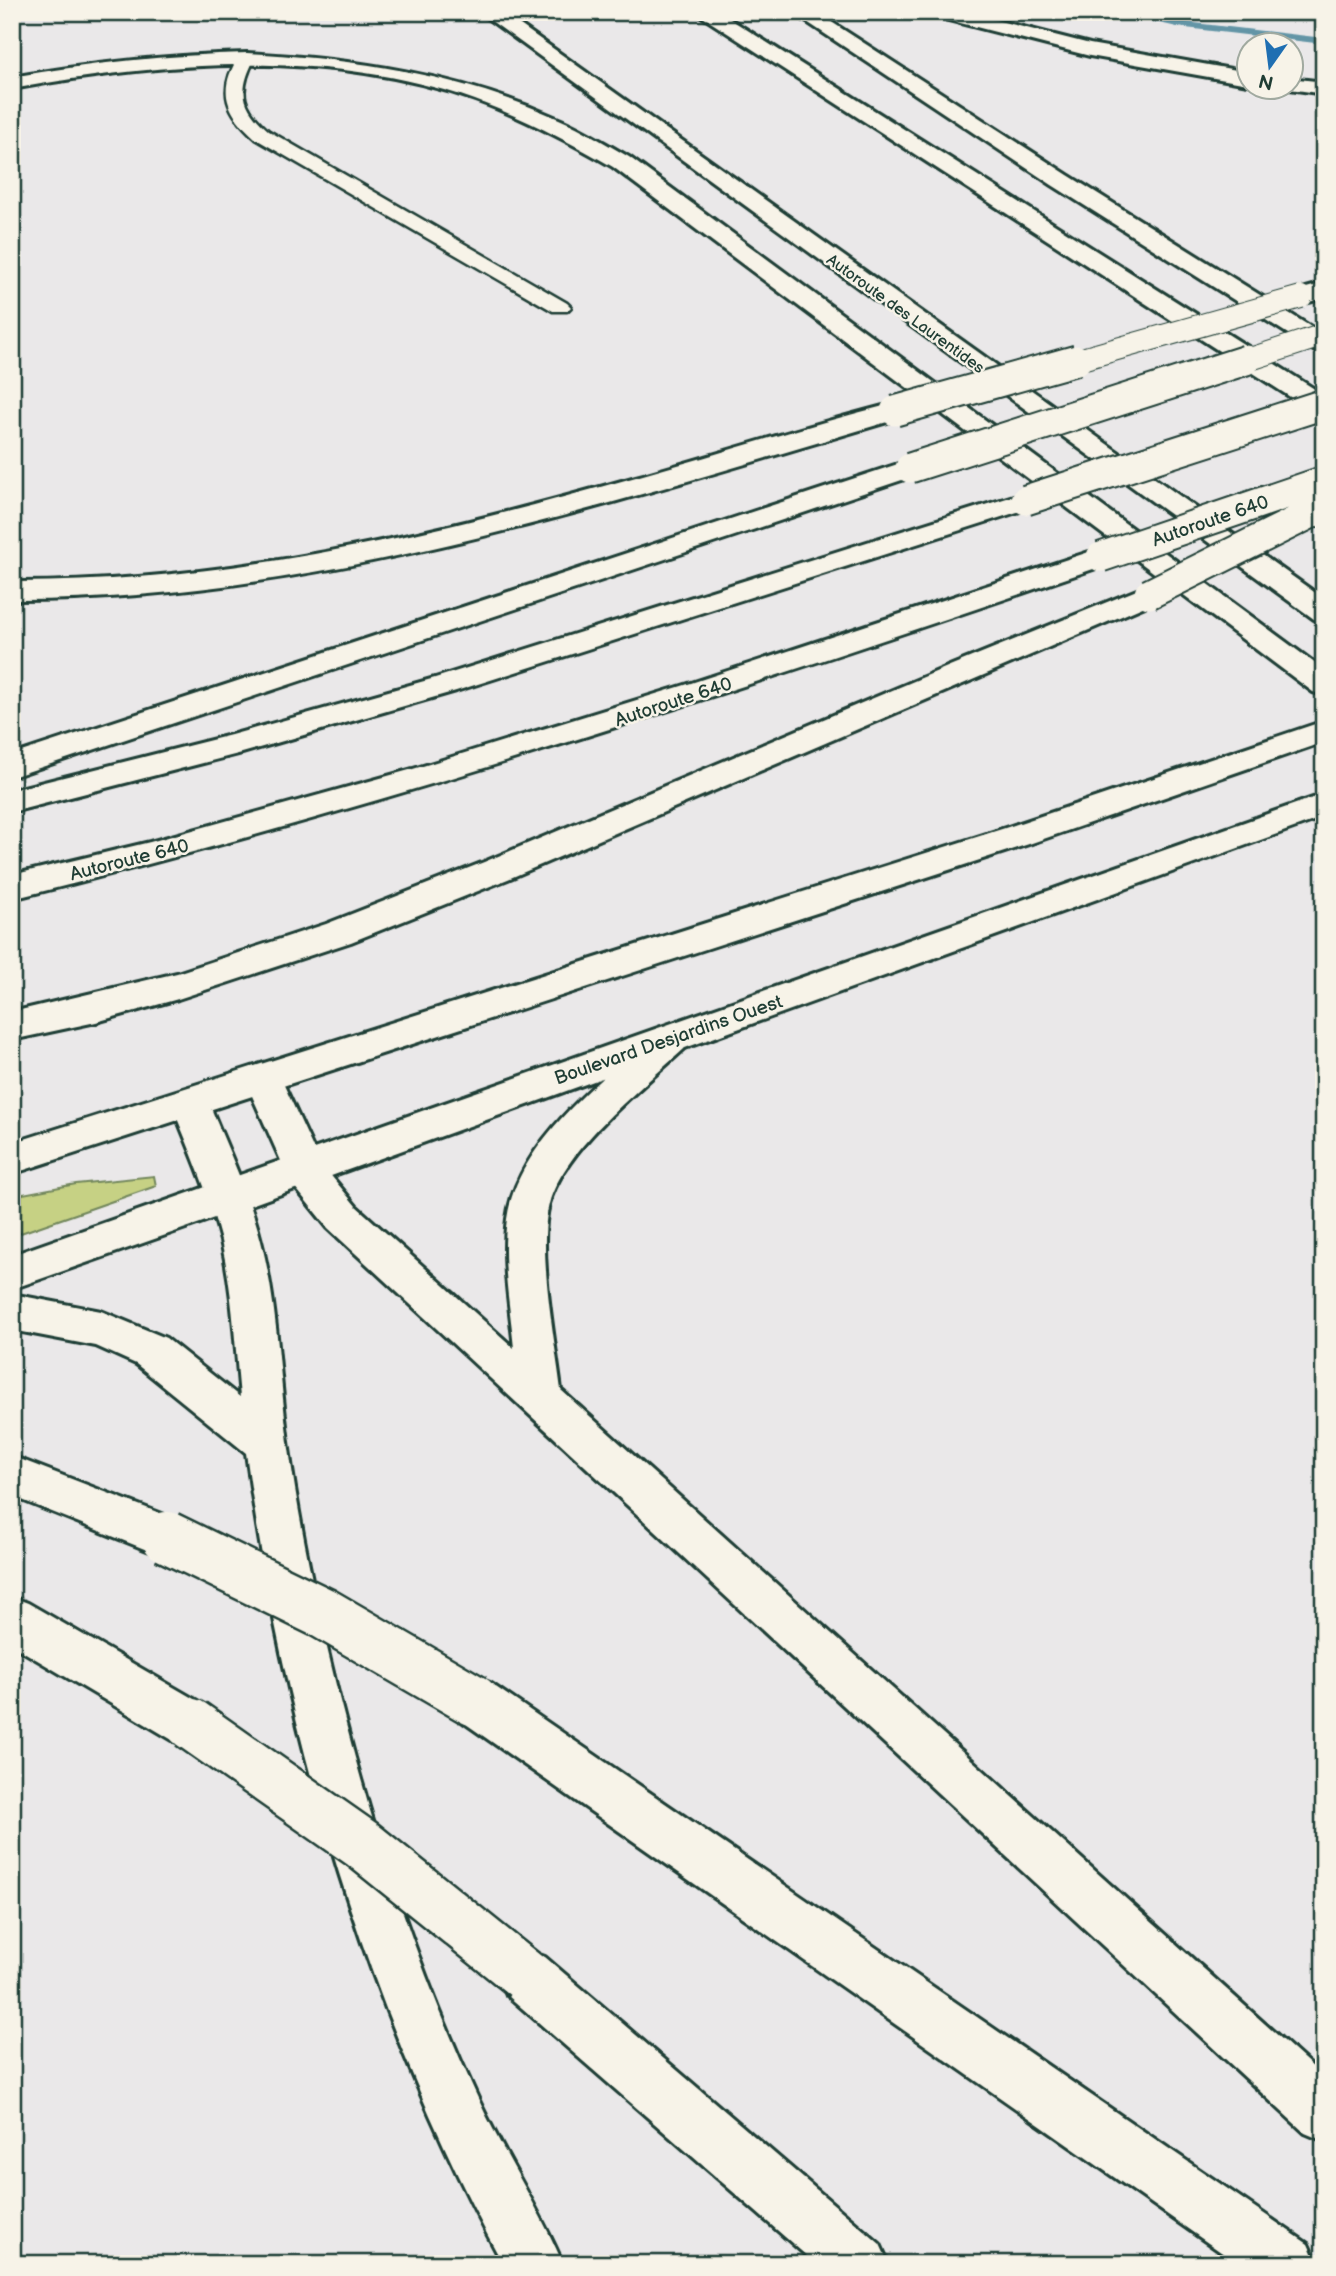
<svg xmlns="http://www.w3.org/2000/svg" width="1336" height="2276" viewBox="0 0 1336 2276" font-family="'Balsamiq Sans',sans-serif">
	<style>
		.green { fill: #c6d184; stroke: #72875c; stroke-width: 2 }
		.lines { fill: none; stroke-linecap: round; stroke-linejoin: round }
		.stream { fill: #6395a6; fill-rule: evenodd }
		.service-casing { stroke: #1f3d34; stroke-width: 5 }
		.tertiary-casing { stroke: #1f3d34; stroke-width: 6 }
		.motorway-casing { stroke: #1f3d34; stroke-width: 6 }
		.service { fill: #f7f3e8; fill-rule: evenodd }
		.tertiary { fill: #f7f3e8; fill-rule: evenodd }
		.motorway { fill: #f7f3e8; fill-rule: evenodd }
		.motorway-bridge-far2-casing { stroke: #1f3d34; stroke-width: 24; stroke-linecap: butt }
		.motorway-bridge-far1-casing { stroke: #1f3d34; stroke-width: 33; stroke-linecap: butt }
		.motorway-bridge-casing { stroke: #1f3d34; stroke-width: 55; stroke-linecap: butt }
		.motorway-bridge-far2 { stroke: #f7f3e8; stroke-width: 22 }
		.motorway-bridge-far1 { stroke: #f7f3e8; stroke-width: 29 }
		.motorway-bridge { stroke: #f7f3e8; stroke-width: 50 }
		.labels { text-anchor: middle; stroke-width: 5; stroke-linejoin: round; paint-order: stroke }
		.far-street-label { font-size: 16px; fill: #1f3d34; stroke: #f7f3e8 }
		.street-label { font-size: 19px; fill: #1f3d34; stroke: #f7f3e8 }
	</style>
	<rect width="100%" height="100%" fill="#eae8e9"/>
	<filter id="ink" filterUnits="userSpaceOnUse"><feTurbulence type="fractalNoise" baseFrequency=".0143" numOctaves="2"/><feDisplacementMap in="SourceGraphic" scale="14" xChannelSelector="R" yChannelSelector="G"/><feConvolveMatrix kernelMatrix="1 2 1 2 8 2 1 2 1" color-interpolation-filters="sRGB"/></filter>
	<g filter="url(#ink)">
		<path class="green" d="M 154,1176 L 156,1186 L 12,1236 L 12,1196 L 76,1184 Z"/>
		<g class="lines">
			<path class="stream" d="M 1111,12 L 1130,12 L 1177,21 L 1324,38 L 1324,44 L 1177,27 Z"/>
			<g class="service-casing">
				<path id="service" d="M 245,55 L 254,60 C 237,93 243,108 269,131 L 567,303 L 571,307 L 567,311 L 553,311 L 256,139 C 227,113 216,92 239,56 Z"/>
			</g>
			<g class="tertiary-casing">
				<path id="tertiary" d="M 1324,721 L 1324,742 L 1029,844 L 12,1174 L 12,1143 L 1005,828 Z
					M 1324,794 L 1324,817 L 240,1209 L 12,1289 L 12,1255 Z"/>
			</g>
			<g class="motorway-casing">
				<path id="motorway" d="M 479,12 L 502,12 L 1324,599 L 1324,622 L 1314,619 Z
					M 695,12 L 719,12 L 1324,395 L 1324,415 L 1315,413 Z
					M 792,12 L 816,12 L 1068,175 L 1324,335 L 1324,353 L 1315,351 L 1052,185 Z
					M 930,12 L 964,12 L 1090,44 L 1248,72 L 1248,84 L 1090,56 L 933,16 Z
					M 247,53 C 355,59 459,74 559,119 C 583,129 606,144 629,157 L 1324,670 L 1324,695 L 1313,692 L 613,167 C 568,141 524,118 475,100 C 328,48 162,62 12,89 L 12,77 C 91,63 167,55 247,53 Z
					M 1290,78 L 1324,82 L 1324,94 L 1283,88 L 1290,88 Z
					M 1324,283 L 1324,298 L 1301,304 L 1292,302 L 1289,297 L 1292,292 Z
					M 895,403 L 904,405 L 908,411 L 904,417 C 614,502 318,601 12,600 L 12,582 C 225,583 432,535 636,477 C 722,453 808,425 895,403 Z
					M 910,460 L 920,462 L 924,468 L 920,474 L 12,777 L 12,755 Z
					M 1026,492 L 1036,494 L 1040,500 L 1036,506 L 456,691 L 242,753 L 12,812 L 12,790 L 231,735 L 435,678 Z
					M 1101,548 L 1111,551 L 1115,557 L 1111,563 C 748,687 385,807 12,899 L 12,875 L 150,842 L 413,769 L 685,685 Z
					M 1149,585 L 1159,588 L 1164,594 L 1159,600 L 508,879 L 351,942 L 178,999 L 96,1022 L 12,1040 L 12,1012 L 177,973 L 326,924 L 484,862 L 952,665 Z
					M 671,1025 L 684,1029 L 689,1039 L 684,1049 C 642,1088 564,1148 549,1204 C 537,1250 555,1340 561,1390 L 1324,2077 L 1324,2141 L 1305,2133 L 328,1228 L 290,1181 L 245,1080 L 251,1070 L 264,1066 L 277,1070 L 319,1161 L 356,1206 L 514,1348 C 510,1306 501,1261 507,1219 C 517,1142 604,1078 658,1029 Z
					M 190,1088 L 203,1093 L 209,1103 C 227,1148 249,1193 261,1241 C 278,1306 279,1375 288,1442 C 301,1536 322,1632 346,1724 C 379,1851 421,1975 476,2094 C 502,2152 538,2205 563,2264 L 503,2264 C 367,2012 285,1736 246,1453 L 136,1364 L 96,1346 L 12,1330 L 12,1294 L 101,1311 L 166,1338 L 240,1397 C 235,1345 233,1291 221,1241 C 209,1193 189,1148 171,1103 L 177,1093 Z
					M 12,1456 L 183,1522 L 190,1537 L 183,1552 L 167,1558 L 12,1496 Z
					M 12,1597 L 28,1603 L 208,1707 L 215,1724 L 208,1741 L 191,1748 L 174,1741 L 12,1645 Z
					M 473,1676 L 490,1683 L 1308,2244 L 1317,2264 L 1238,2264 L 456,1717 L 449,1700 L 456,1683 Z
					M 526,1950 L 545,1957 L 880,2244 L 889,2264 L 816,2264 L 507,1995 L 500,1976 L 507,1957 Z"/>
			</g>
			<use href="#service" class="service"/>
			<use href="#tertiary" class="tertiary"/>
			<use href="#motorway" class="motorway"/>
			<g class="motorway-bridge-far2-casing">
				<path id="motorway-bridge-far2" d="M 1071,362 L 1301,297
					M 1241,362 L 1324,335"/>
			</g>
			<g class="motorway-bridge-far1-casing">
				<path id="motorway-bridge-far1" d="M 895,411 L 1077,360
					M 910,468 L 1246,360
					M 1026,500 L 1324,404
					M 1101,557 L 1324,481
					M 1149,594 L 1324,507"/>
			</g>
			<g class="motorway-bridge-casing">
				<path id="motorway-bridge" d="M 167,1537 L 323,1613 L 473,1700
					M 191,1724 L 362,1844 L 526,1976"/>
			</g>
			<use href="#motorway-bridge-far2" class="motorway-bridge-far2"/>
			<use href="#motorway-bridge-far1" class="motorway-bridge-far1"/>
			<use href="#motorway-bridge" class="motorway-bridge"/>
		</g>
	</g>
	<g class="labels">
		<g class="far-street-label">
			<text transform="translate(906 313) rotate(36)" y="6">Autoroute des Laurentides</text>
		</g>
		<g class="street-label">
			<text transform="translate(1210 520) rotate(-19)" y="7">Autoroute 640</text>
			<text transform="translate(673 701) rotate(-18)" y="7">Autoroute 640</text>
			<text transform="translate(129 859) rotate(-14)" y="7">Autoroute 640</text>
			<text transform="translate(668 1039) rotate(-19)" y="7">Boulevard Desjardins Ouest</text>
		</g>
	</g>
	<rect width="1336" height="2276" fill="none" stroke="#f7f3e8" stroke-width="42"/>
	<rect x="21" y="21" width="1294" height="2234" fill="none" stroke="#1f3d34" stroke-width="2.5" filter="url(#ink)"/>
	<g transform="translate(1270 66) rotate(194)"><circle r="33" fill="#f7f3e8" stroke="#a1aaa0" stroke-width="2"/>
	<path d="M0-5L12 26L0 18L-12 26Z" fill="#1f6fb2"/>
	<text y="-10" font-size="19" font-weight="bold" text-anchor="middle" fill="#1f3d34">N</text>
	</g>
</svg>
